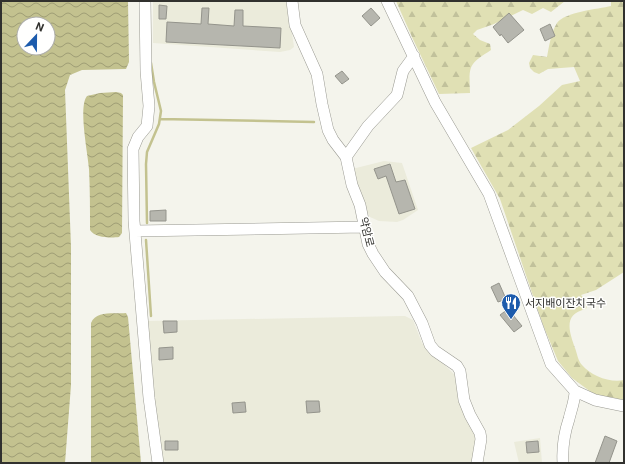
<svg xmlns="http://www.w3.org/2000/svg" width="625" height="464" viewBox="0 0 625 464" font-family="Roboto,'Noto Sans KR',sans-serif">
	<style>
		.built { fill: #ebebdb }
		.forest { fill: url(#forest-firs) }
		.water { fill: url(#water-waves); fill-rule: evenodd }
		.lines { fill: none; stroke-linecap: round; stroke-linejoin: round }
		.stream { stroke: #c3c28f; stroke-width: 2.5 }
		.building { fill: #b6b6ae; stroke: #94948c }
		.minor-casing { stroke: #9a9a92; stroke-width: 12 }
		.minor { stroke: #fff; stroke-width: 11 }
		.labels { text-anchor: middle; stroke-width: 3; stroke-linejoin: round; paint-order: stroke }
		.street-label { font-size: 11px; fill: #31312e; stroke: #fffffe }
		.poi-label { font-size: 11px; fill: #31312e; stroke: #fffffe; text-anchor: start }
	</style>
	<defs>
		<pattern id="forest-firs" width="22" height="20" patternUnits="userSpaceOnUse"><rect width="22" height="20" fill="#e0e0b4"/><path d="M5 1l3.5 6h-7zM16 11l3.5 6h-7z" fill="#c1c19b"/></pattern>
		<pattern id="water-waves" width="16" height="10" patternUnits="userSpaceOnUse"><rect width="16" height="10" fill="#c3c28f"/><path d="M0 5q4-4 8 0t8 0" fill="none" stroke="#9f9e75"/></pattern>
	</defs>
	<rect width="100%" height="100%" fill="#f4f4ec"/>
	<path class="built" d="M 153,1 L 289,1 L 291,27 L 294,47 L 290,50 L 280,52 L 153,43 Z
		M 384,161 L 402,163 L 418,210 L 403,220 L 397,222 L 379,221 L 370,217 L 367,213 L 352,169 Z
		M 401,316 L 405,316 L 413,320 L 422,343 L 455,375 L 456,378 L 476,440 L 473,463 L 161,463 L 146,321 Z
		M 540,438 L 542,463 L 519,463 L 514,442 Z"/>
	<path class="forest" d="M 396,1 L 565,1 L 551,12 L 543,8 L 532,14 L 523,10 L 494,24 L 477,30 L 473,34 L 480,40 L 490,44 L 491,50 C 468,65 469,65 470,93 L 439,94 L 412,37 Z
		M 611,1 L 624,1 L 624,272 L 596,290 L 581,295 L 588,303 L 586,309 C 563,314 569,331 575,348 C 577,353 578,361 582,365 C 591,376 610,383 624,380 L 624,400 L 595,395 L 572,378 L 558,361 L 543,325 L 500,199 L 471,148 L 508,130 L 539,106 L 562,85 L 580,81 L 574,67 L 548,69 L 539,74 L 534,72 L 530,68 L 529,63 L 533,55 L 547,57 C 549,47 551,32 557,23 C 565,12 598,9 611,6 Z"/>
	<path class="water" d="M 1,1 L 128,1 L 129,62 L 126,69 L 82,70 L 70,75 L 65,90 L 71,247 L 71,385 L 65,463 L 1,463 ZM 24,24 L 48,24 L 48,48 L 24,48 Z
		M 116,92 L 121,93 L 123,95 L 122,233 L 119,237 C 111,238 95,238 90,230 C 90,210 90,189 89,169 C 88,154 78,107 87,96 L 100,93 Z
		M 126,313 L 128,317 L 141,463 L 91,463 L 91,323 C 96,310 115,314 126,313 Z"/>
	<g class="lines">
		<path class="stream" d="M 160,119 L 314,122
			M 147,223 L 146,164 L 147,152 L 159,124 L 161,111 L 154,82 L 151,63
			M 146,240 L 151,316"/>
	</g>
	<path class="building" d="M 159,5 L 167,6 L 166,19 L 159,19 Z
		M 202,8 L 209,8 L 208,24 L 234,26 L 235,10 L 243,10 L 243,26 L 281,28 L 280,48 L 166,42 L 167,22 L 201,24 Z
		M 371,8 L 380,18 L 371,26 L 362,16 Z
		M 509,13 L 524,30 L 508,43 L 501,34 L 500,36 L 493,27 Z
		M 550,24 L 555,36 L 545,41 L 540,29 Z
		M 342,71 L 349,79 L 342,84 L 335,76 Z
		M 390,164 L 396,182 L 405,180 L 415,209 L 399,214 L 386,176 L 378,179 L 374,169 Z
		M 166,210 L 166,221 L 150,221 L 150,211 Z
		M 499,283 L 506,299 L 498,302 L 491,287 Z
		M 508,309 L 522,326 L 514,332 L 500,315 Z
		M 163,321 L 177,321 L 177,332 L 164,333 Z
		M 173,347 L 173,359 L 159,360 L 159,348 Z
		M 306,401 L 319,401 L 320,412 L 307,413 Z
		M 245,402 L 246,412 L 233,413 L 232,403 Z
		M 605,436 L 617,441 L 609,463 L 595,463 Z
		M 165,441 L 178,441 L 178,450 L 165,450 Z
		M 538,441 L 539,452 L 527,453 L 526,442 Z"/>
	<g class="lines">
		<g class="minor-casing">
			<path id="minor" d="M 145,1 L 146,71 L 149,106 L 147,126 L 138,137 L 133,149 L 134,221 L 149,398 L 158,463
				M 292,1 L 295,25 L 317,74 L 322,104 L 328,130 L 333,140 L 346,157 L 352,185 L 360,205 L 368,244 L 373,254 L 385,272 L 408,296 L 422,323 L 430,345 L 435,351 L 457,366 L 460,371 L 464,400 L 470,415 L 480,433 L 481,439 L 477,463
				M 387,1 L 435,102 L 489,194 L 551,364 L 575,391 C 575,401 571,410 569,419 C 564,434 562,448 563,463
				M 346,157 L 368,126 L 397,95 L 403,71 L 414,56
				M 135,231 L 364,227
				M 575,391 L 595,400 L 624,406"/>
		</g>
		<use href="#minor" class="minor"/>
	</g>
	<defs>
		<g id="restaurant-pin" transform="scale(1)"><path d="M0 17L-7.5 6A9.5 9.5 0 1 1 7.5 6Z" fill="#1c5bac" stroke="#fffffe"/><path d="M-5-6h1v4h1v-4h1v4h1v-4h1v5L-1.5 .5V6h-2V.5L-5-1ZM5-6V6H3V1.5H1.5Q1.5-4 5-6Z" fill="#fff"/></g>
	</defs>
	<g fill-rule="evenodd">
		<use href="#restaurant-pin" x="511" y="303"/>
	</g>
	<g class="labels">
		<g class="street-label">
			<text transform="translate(367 232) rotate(76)" y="4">약암로</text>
		</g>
		<g class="poi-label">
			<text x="525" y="307">서지배이잔치국수</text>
		</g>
	</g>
	<rect width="625" height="464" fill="none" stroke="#31312e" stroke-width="4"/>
	<g transform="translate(36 36) rotate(22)"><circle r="19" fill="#fffffe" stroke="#adadab"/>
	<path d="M0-3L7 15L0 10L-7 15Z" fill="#1c5bac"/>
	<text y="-6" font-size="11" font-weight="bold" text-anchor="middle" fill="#31312e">N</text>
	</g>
</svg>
